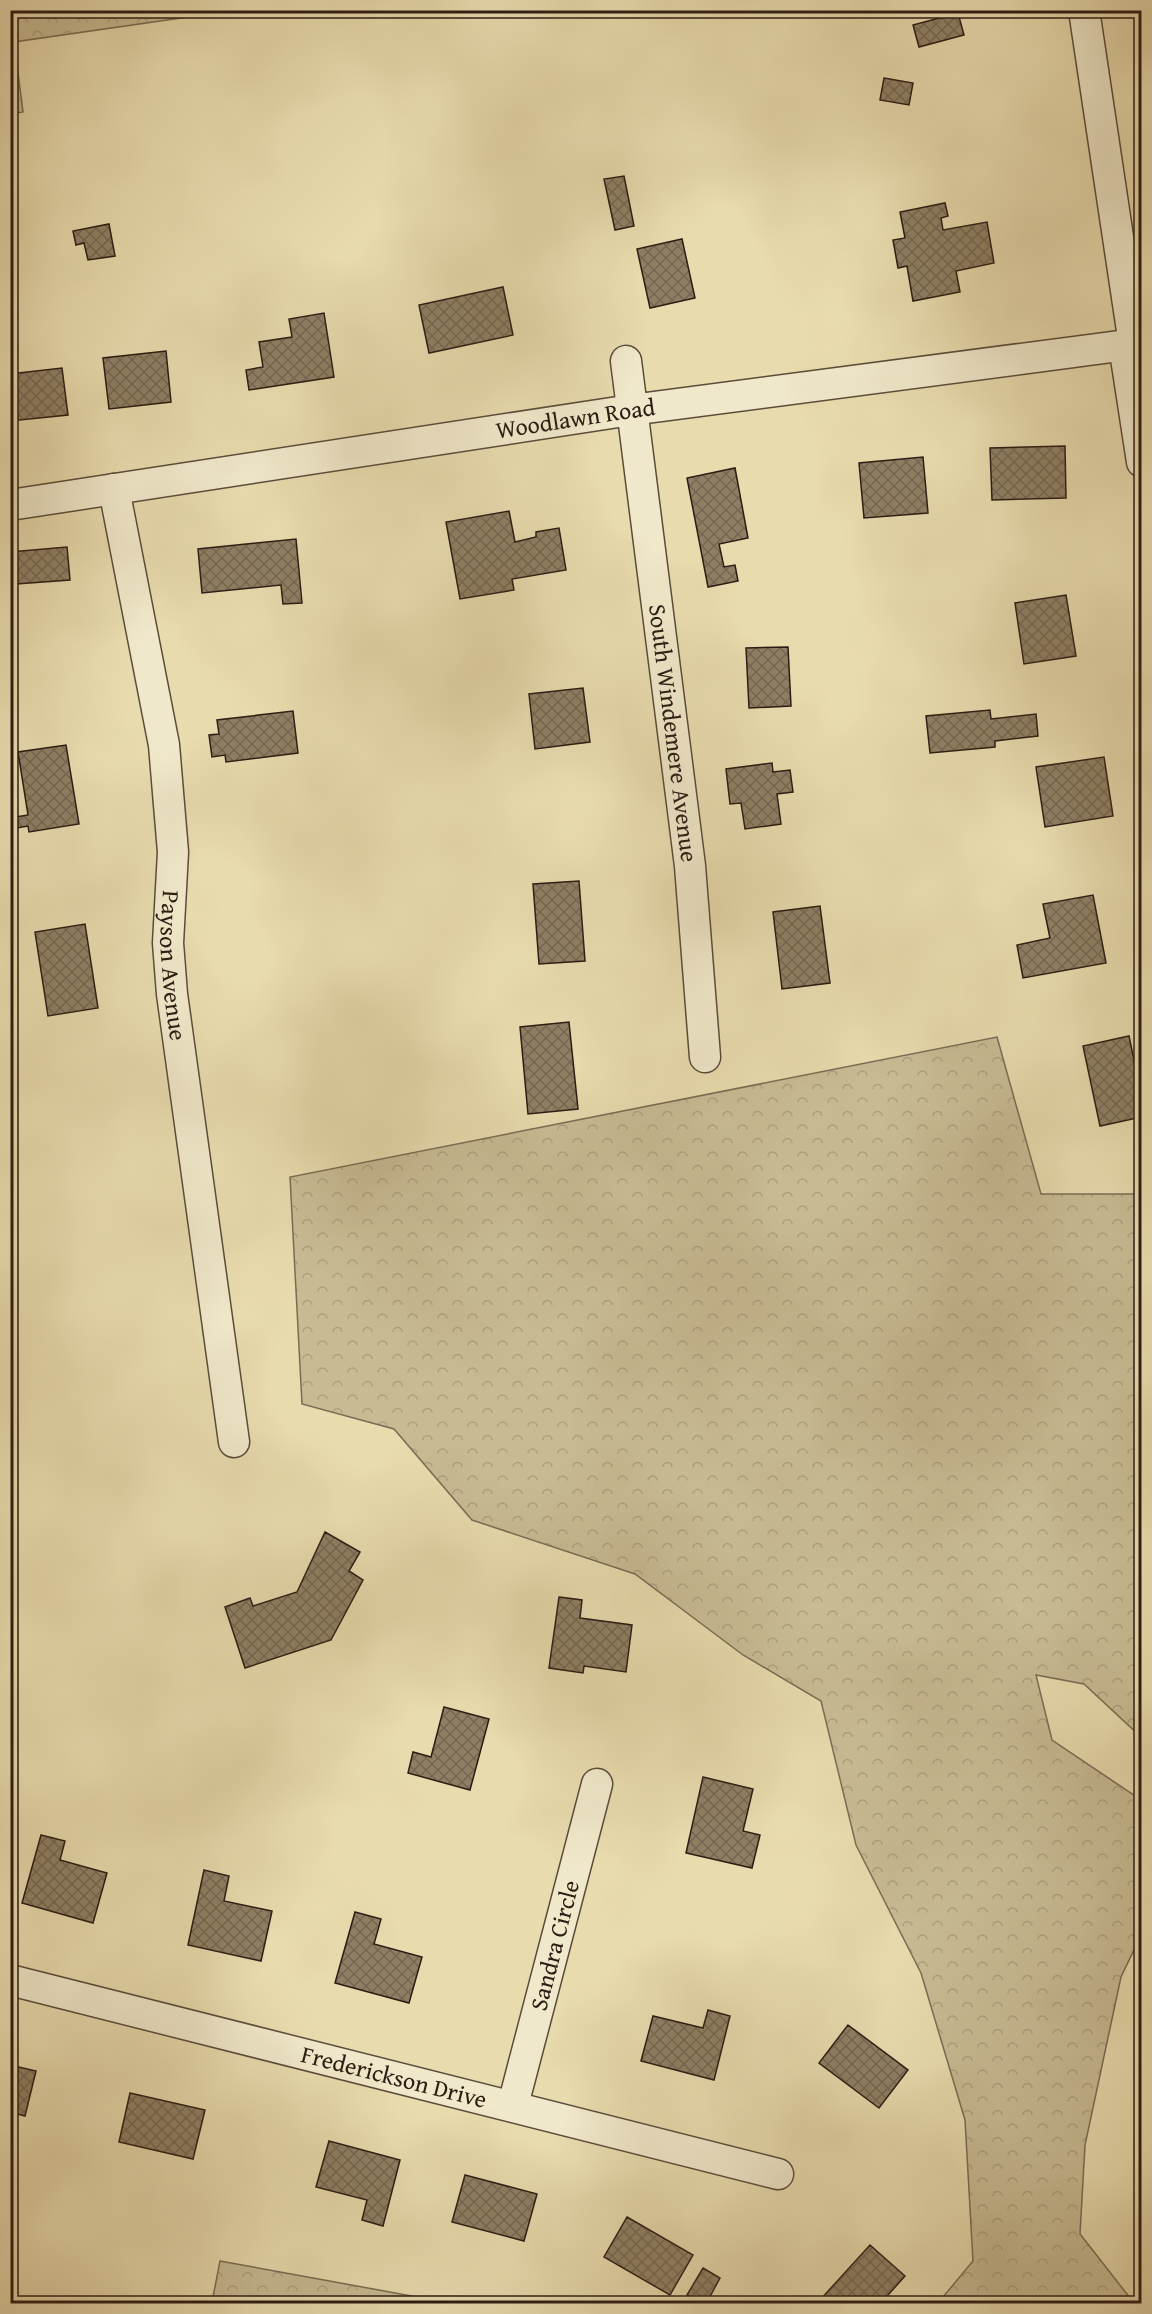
<svg xmlns="http://www.w3.org/2000/svg" width="1152" height="2314" viewBox="0 0 1152 2314" font-family="'Gentium Book Plus',serif">
	<style>
		.forest { fill: url(#forest-crowns); stroke: #7a6c54; stroke-width: 1.5 }
		.building { fill: url(#building-cross-hatch); stroke: #2c1c13; stroke-width: 1.5 }
		.lines { fill: none; stroke-linecap: round; stroke-linejoin: round }
		.street-casing { stroke: #5b4c3a; stroke-width: 33 }
		.street { stroke: #f0e8ca; stroke-width: 30 }
		.labels { text-anchor: middle; stroke-width: 6; stroke-linejoin: round; paint-order: stroke }
		.street-label { font-size: 24px; fill: #2c1c13; stroke: #f0e8ca }
	</style>
	<defs>
		<pattern id="forest-crowns" width="20" height="18" patternUnits="userSpaceOnUse" patternTransform="scale(1.5)"><rect width="20" height="18" fill="#c8bb94"/><path d="M2 6a3 3 0 1 1 6 0M12 15a3 3 0 1 1 6 0" fill="none" stroke="#aca07f"/></pattern>
		<pattern id="building-cross-hatch" width="8" height="8" patternUnits="userSpaceOnUse" patternTransform="scale(1.5)"><rect width="8" height="8" fill="#8e7f64"/><path d="M0 0l8 8M0 8l8-8" fill="none" stroke="#746751"/></pattern>
	</defs>
	<rect width="100%" height="100%" fill="#e8dbae"/>
	<filter id="stains"><feTurbulence type="fractalNoise" baseFrequency=".00333" numOctaves="4"/><feColorMatrix values="0 0 0 0 .2 0 0 0 0 .09 0 0 0 0 .02 0 0 0 .5 -.17"/></filter>
	<radialGradient id="worn" r=".72"><stop offset=".6" stop-color="#630" stop-opacity="0"/><stop offset="1" stop-color="#630" stop-opacity=".3"/></radialGradient>
	<path class="forest" d="M 10,11 L 11,10 L 230,11 L 14,42 L 23,112 L 11,114 Z
		M 997,1037 L 1041,1194 L 1141,1194 L 1141,1737 L 1084,1684 L 1036,1675 L 1052,1740 L 1141,1800 L 1141,1935 L 1121,1977 L 1085,2145 L 1080,2234 L 1134,2303 L 938,2303 L 973,2261 L 965,2120 L 921,1973 L 856,1845 L 821,1701 L 743,1655 L 635,1574 L 472,1520 L 394,1429 L 302,1404 L 290,1177 Z
		M 220,2261 L 439,2301 L 452,2303 L 220,2303 L 212,2302 Z"/>
	<path class="building" d="M 958,13 L 964,35 L 919,47 L 913,25 Z
		M 884,78 L 913,83 L 909,105 L 880,100 Z
		M 624,176 L 634,226 L 615,230 L 604,179 Z
		M 945,203 L 948,216 L 941,218 L 943,230 L 987,222 L 994,263 L 956,271 L 960,292 L 913,301 L 907,266 L 898,268 L 893,240 L 905,238 L 900,212 Z
		M 109,224 L 115,256 L 88,260 L 84,243 L 76,245 L 73,231 Z
		M 682,239 L 695,298 L 650,308 L 637,249 Z
		M 503,287 L 513,335 L 429,353 L 419,305 Z
		M 324,313 L 334,377 L 249,390 L 246,370 L 263,367 L 259,342 L 292,337 L 289,319 Z
		M 166,351 L 171,402 L 109,409 L 103,358 Z
		M 62,368 L 68,415 L 10,421 L 10,374 Z
		M 1065,446 L 1066,498 L 992,500 L 990,448 Z
		M 923,457 L 928,513 L 864,518 L 859,463 Z
		M 735,468 L 748,538 L 719,544 L 724,567 L 735,565 L 738,581 L 708,587 L 687,478 Z
		M 509,511 L 515,542 L 536,537 L 536,532 L 559,528 L 566,570 L 512,579 L 514,590 L 460,599 L 446,522 Z
		M 296,539 L 302,603 L 283,604 L 281,585 L 202,593 L 198,549 Z
		M 67,547 L 70,580 L 16,584 L 17,600 L 10,601 L 10,552 Z
		M 1066,595 L 1076,656 L 1024,664 L 1015,603 Z
		M 788,647 L 791,706 L 749,708 L 746,648 Z
		M 583,688 L 590,742 L 535,749 L 529,694 Z
		M 990,710 L 991,719 L 1036,714 L 1038,736 L 995,741 L 995,747 L 930,753 L 926,716 Z
		M 293,711 L 298,753 L 226,762 L 225,755 L 212,757 L 209,735 L 219,734 L 217,720 Z
		M 66,745 L 79,824 L 29,832 L 28,826 L 10,829 L 10,818 L 28,815 L 18,752 Z
		M 1104,757 L 1113,816 L 1045,827 L 1036,767 Z
		M 772,763 L 773,772 L 790,770 L 793,792 L 777,794 L 781,824 L 745,829 L 741,803 L 730,804 L 726,769 Z
		M 579,881 L 585,961 L 539,964 L 533,884 Z
		M 1093,895 L 1106,963 L 1023,978 L 1017,945 L 1050,938 L 1043,904 Z
		M 820,906 L 830,983 L 782,989 L 773,912 Z
		M 85,924 L 98,1008 L 48,1016 L 35,932 Z
		M 569,1022 L 578,1109 L 528,1114 L 520,1027 Z
		M 1129,1036 L 1142,1098 L 1142,1117 L 1100,1126 L 1083,1046 Z
		M 325,1532 L 360,1552 L 349,1571 L 363,1580 L 331,1640 L 245,1668 L 225,1607 L 250,1598 L 253,1606 L 297,1592 Z
		M 559,1597 L 582,1600 L 580,1618 L 632,1625 L 626,1672 L 584,1666 L 583,1673 L 549,1668 Z
		M 444,1707 L 489,1719 L 470,1790 L 408,1773 L 413,1752 L 431,1757 Z
		M 703,1777 L 753,1789 L 743,1831 L 760,1835 L 752,1868 L 686,1853 Z
		M 41,1835 L 65,1841 L 60,1860 L 107,1873 L 93,1923 L 22,1903 Z
		M 204,1870 L 229,1876 L 224,1901 L 272,1911 L 261,1961 L 188,1945 Z
		M 355,1912 L 381,1919 L 374,1944 L 422,1957 L 409,2003 L 335,1983 Z
		M 708,2010 L 730,2016 L 714,2080 L 641,2061 L 653,2016 L 703,2028 Z
		M 848,2025 L 908,2070 L 879,2108 L 819,2063 Z
		M 10,2065 L 36,2071 L 25,2116 L 10,2112 Z
		M 130,2093 L 205,2110 L 193,2159 L 119,2142 Z
		M 329,2141 L 400,2160 L 383,2226 L 362,2220 L 367,2200 L 316,2187 Z
		M 465,2175 L 537,2194 L 524,2241 L 452,2222 Z
		M 627,2217 L 693,2255 L 670,2295 L 604,2257 Z
		M 870,2245 L 905,2276 L 880,2304 L 824,2304 L 820,2300 Z
		M 703,2268 L 720,2278 L 706,2304 L 687,2295 Z"/>
	<g class="lines">
		<g class="street-casing">
			<g id="street">
				<path d="M 1084,10 L 1134,344"/>
				<path d="M 1124,345 L 1142,462"/>
				<path id="s1" d="M 626,361 L 690,866 L 705,1057"/>
				<path id="s2" d="M 114,489 L 164,745 L 173,852 L 168,943 L 172,994 L 234,1442"/>
				<path id="s3" d="M 10,505 L 631,410 L 1142,343"/>
				<path id="s4" d="M 10,1980 L 778,2174"/>
				<path id="s5" d="M 513,2105 L 597,1784"/>
			</g>
		</g>
		<use href="#street" class="street"/>
	</g>
	<g class="labels">
		<g class="street-label">
			<text dy="8" stroke="none"><textPath href="#s3" startOffset="572">Woodlawn Road</textPath></text>
			<text dy="8" stroke="none"><textPath href="#s1" startOffset="375">South Windemere Avenue</textPath></text>
			<text dy="8" stroke="none"><textPath href="#s2" startOffset="482">Payson Avenue</textPath></text>
			<text dy="8" stroke="none"><textPath href="#s5" startOffset="165">Sandra Circle</textPath></text>
			<text dy="8" stroke="none"><textPath href="#s4" startOffset="396">Frederickson Drive</textPath></text>
		</g>
	</g>
	<rect width="1152" height="2314" fill="none" stroke="#e8dbae" stroke-width="36"/>
	<rect x="12" y="12" width="1128" height="2290" fill="none" stroke="#2c1c13" stroke-width="3"/>
	<rect x="18" y="18" width="1116" height="2278" fill="none" stroke="#2c1c13" stroke-width="1.5"/>
	<rect width="100%" height="100%" filter="url(#stains)"/>
	<rect width="100%" height="100%" fill="url(#worn)"/>
</svg>
